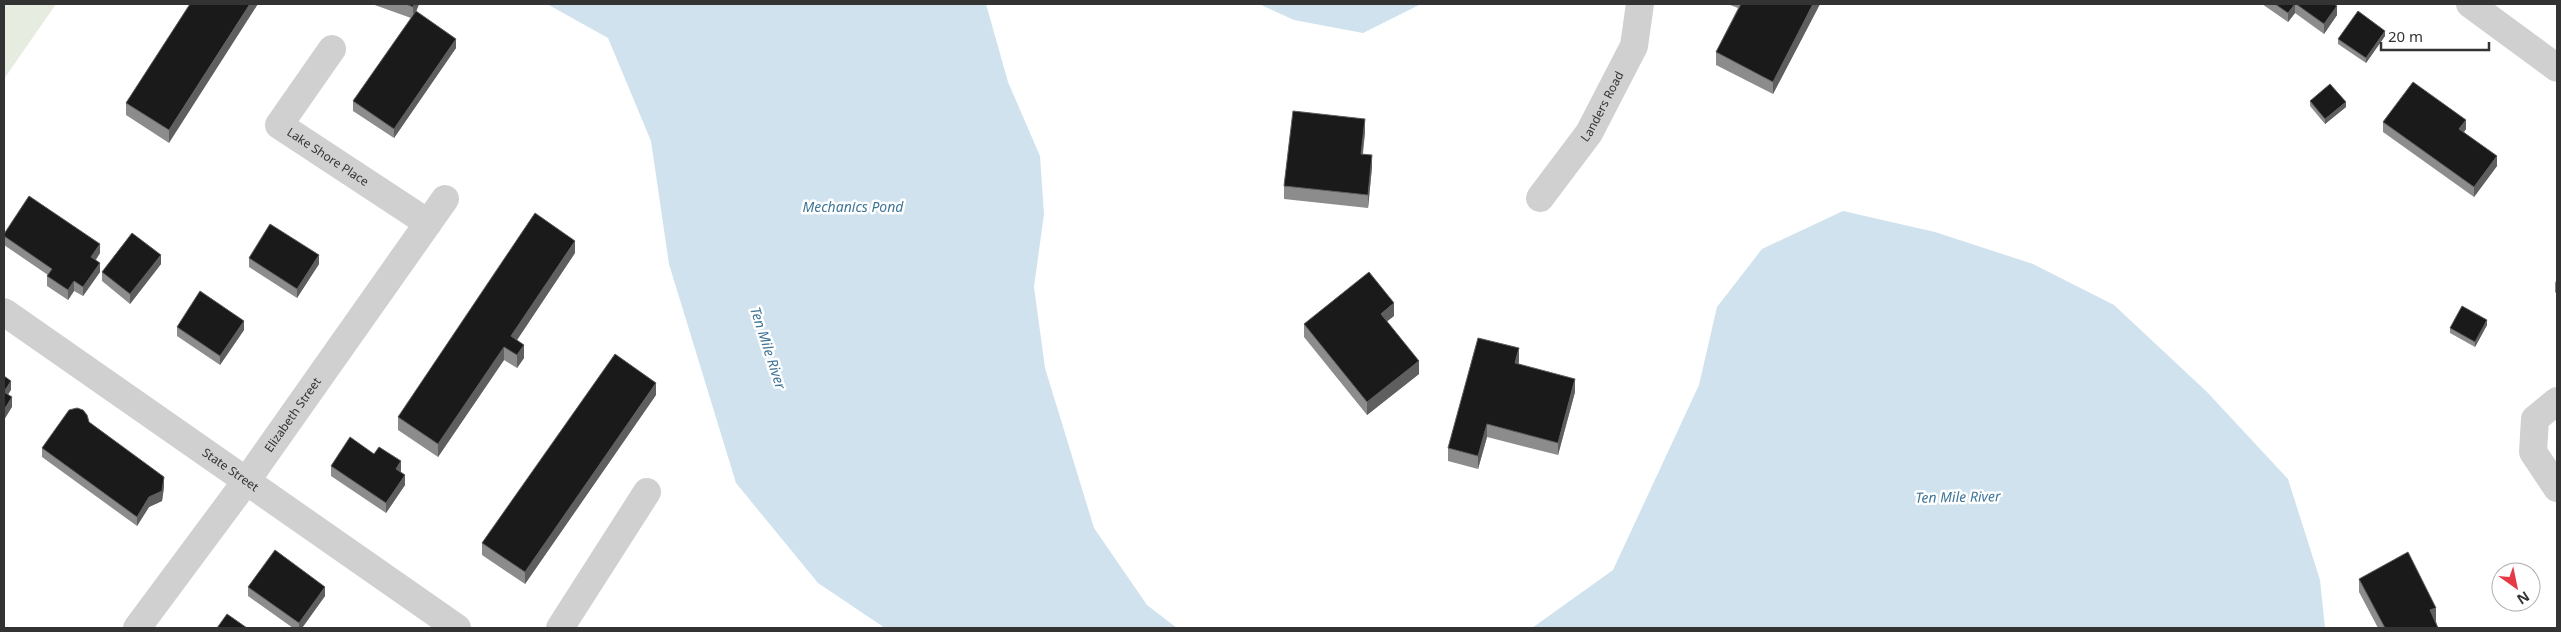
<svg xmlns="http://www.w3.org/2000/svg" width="2561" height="632" viewBox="0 0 2561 632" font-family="'Noto Sans',sans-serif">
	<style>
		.green { fill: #e6ecdf }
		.water { fill: #cfe2ee }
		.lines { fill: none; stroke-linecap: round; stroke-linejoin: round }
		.minor { stroke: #d0d0d0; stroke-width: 28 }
		.wall { fill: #8c8c8c }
		.shaded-wall { fill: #5f5f5f }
		.building { fill: #1a1a1a; stroke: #5f5f5f }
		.labels { text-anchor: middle; stroke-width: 5; stroke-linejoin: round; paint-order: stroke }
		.street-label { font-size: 12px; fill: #333; stroke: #fff }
		.water-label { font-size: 14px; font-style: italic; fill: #3f7597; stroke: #fff }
	</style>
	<rect width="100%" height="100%" fill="#fff"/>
	<path class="green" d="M 4,4 L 56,4 L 4,79 Z"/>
	<path class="water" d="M 547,4 L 986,4 L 1008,82 L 1040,156 L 1044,214 L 1034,287 L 1045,368 L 1094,528 L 1147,605 L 1177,628 L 885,628 L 818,583 L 736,483 L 669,264 L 651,141 L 608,38 Z
		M 1259,4 L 1421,4 L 1363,33 L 1294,20 Z
		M 1843,211 L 1935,232 L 2033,264 L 2114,305 L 2207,392 L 2288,479 L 2320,580 L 2325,628 L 1532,628 L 1613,570 L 1699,385 L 1717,307 L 1762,249 Z"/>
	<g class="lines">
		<g class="minor">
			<path d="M 2470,4 L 2557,68"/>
			<path id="s1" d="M 332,49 L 279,125 L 428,223"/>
			<path id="s2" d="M 1540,198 L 1589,133 L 1634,46 L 1640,4"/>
			<path id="s3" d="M 4,312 L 457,628"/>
			<path d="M 2557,401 L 2535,419 L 2533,452 L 2557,488"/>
			<path id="s4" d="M 137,628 L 247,480 L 445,199"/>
			<path d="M 560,628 L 647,492"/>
		</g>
	</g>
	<path class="wall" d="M 190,4 L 169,143 L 126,115 L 126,103 Z
		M 372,4 L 419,4 L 416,12 L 456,48 L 394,138 L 353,111 L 353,101 L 411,18 Z
		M 1730,4 L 1820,4 L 1773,94 L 1716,65 L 1716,52 L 1738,8 L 1730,5 Z
		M 2262,4 L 2334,4 L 2337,15 L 2324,34 L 2295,13 L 2288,22 Z
		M 2385,36 L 2366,63 L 2338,44 L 2338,39 Z
		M 2310,101 L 2346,107 L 2325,124 L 2310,106 Z
		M 2383,122 L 2466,129 L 2464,132 L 2497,166 L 2474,197 L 2383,132 Z
		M 1365,132 L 1363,154 L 1372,167 L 1368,208 L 1284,199 L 1284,186 Z
		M 4,234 L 100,253 L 96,260 L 100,272 L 83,296 L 74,291 L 68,300 L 47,286 L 47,276 L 48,275 L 4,245 Z
		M 575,253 L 517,340 L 524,358 L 517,368 L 504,360 L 438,457 L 398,430 L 398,417 Z
		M 249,258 L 319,264 L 297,298 L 249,267 Z
		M 161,264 L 130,304 L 102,281 L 102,272 Z
		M 2557,278 L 2557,294 L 2555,292 L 2555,283 Z
		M 1394,316 L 1387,321 L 1419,374 L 1367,415 L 1304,337 L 1304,324 Z
		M 2487,325 L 2475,347 L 2450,333 L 2450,328 Z
		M 177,327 L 244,330 L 220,365 L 177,336 Z
		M 1519,361 L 1519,364 L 1575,392 L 1558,455 L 1487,437 L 1478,469 L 1448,461 L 1448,448 Z
		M 656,395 L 525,584 L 482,555 L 482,543 Z
		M 89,422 L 164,487 L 162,501 L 149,507 L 137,526 L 42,457 L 42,448 Z
		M 374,454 L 401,471 L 400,472 L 405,485 L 386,513 L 331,476 L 331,466 Z
		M 2359,579 L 2436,621 L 2438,628 L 2378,628 L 2359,592 Z
		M 248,587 L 325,596 L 302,628 L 293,628 L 248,596 Z"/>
	<path class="shaded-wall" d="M 250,4 L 258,4 L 169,143 L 169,130 Z
		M 414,4 L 419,4 L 413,19 L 413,7 Z
		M 1813,4 L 1820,4 L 1773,94 L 1773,82 Z
		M 2295,4 L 2295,13 L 2288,22 L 2288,13 Z
		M 2337,6 L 2337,15 L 2324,34 L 2324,24 Z
		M 2385,31 L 2385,36 L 2366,63 L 2366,58 Z
		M 456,39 L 456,48 L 394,138 L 394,129 Z
		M 2346,102 L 2346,107 L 2325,124 L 2325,119 Z
		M 1365,119 L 1365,132 L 1361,166 L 1361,154 Z
		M 2466,120 L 2466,129 L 2459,139 L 2459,129 Z
		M 1372,155 L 1372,167 L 1368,208 L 1368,195 Z
		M 2497,156 L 2497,166 L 2474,197 L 2474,187 Z
		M 575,241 L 575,253 L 511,349 L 511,336 Z
		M 100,244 L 100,253 L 91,266 L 91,257 Z
		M 161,255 L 161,264 L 130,304 L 130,294 Z
		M 319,255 L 319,264 L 297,298 L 297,289 Z
		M 100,263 L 100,272 L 83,296 L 83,287 Z
		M 74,281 L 74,291 L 68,300 L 68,290 Z
		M 1394,303 L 1394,316 L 1381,326 L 1381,314 Z
		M 2487,320 L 2487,325 L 2475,347 L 2475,342 Z
		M 244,321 L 244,330 L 220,365 L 220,356 Z
		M 524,345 L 524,358 L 517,368 L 517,355 Z
		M 504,347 L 504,360 L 438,457 L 438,444 Z
		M 1519,348 L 1519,361 L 1515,376 L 1515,363 Z
		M 1419,361 L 1419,374 L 1367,415 L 1367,402 Z
		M 1575,379 L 1575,392 L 1558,455 L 1558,443 Z
		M 11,381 L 11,390 L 4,401 L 4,392 Z
		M 656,383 L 656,395 L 525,584 L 525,572 Z
		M 12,397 L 12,407 L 4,420 L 4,410 Z
		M 1487,424 L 1487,437 L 1478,469 L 1478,456 Z
		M 401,461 L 401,471 L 396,478 L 396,469 Z
		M 405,475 L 405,485 L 386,513 L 386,503 Z
		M 164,477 L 164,487 L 162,501 L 149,507 L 137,526 L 137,517 L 149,497 Z
		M 325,587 L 325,596 L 302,628 L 299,628 L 299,623 Z
		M 2436,608 L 2436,621 L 2430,623 L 2430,610 Z"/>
	<path class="building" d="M 190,4 L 250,4 L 169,130 L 126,103 Z
		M 406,4 L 414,4 L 413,7 Z
		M 1741,4 L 1813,4 L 1773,82 L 1716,52 Z
		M 2275,4 L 2295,4 L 2288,13 Z
		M 2296,4 L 2334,4 L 2337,6 L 2324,24 Z
		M 416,11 L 456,39 L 394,129 L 353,101 Z
		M 2358,11 L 2385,31 L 2366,58 L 2338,39 Z
		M 2413,82 L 2466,120 L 2459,129 L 2497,156 L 2474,187 L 2383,122 Z
		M 2330,84 L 2346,102 L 2325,119 L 2310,101 Z
		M 1293,111 L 1365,119 L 1361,154 L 1372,155 L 1368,195 L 1284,186 Z
		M 29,196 L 100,244 L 91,257 L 100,263 L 83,287 L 74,281 L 68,290 L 47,276 L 52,269 L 4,236 L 4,234 Z
		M 535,213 L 575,241 L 511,336 L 524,345 L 517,355 L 504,347 L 438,444 L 398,417 Z
		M 270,224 L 319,255 L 297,289 L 249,258 Z
		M 132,233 L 161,255 L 130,294 L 102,272 Z
		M 1369,272 L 1394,303 L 1381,314 L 1419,361 L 1367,402 L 1304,324 Z
		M 200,291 L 244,321 L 220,356 L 177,327 Z
		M 2462,306 L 2487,320 L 2475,342 L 2450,328 Z
		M 1478,338 L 1519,348 L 1515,363 L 1575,379 L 1558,443 L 1487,424 L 1478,456 L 1448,448 Z
		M 615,354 L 656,383 L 525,572 L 482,543 Z
		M 4,376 L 11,381 L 4,392 L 12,397 L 4,410 Z
		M 77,408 L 83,410 L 87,415 L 89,422 L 164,477 L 162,491 L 149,497 L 137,517 L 42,448 L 69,410 Z
		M 350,437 L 374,454 L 379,447 L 401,461 L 396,469 L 405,475 L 386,503 L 331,466 Z
		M 275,550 L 325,587 L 299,623 L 248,587 Z
		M 2408,552 L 2436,608 L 2430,610 L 2438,628 L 2385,628 L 2359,579 Z
		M 227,614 L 247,628 L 217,628 Z"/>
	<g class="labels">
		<g class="street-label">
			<text dy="4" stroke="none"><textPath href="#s2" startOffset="111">Landers Road</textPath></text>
			<text dy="4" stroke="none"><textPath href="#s1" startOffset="151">Lake Shore Place</textPath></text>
			<text dy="4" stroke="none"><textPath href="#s4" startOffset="264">Elizabeth Street</textPath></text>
			<text dy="4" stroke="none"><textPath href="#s3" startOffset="276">State Street</textPath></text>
		</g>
		<g class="water-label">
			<text x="853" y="212">Mechanics Pond</text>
			<text transform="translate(768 348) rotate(72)" y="5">Ten Mile River</text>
			<text transform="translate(1958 497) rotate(-1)" y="5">Ten Mile River</text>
		</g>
	</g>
	<rect width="2561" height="632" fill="none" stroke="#333333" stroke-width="10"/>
	<g transform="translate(2516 587) rotate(147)"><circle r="24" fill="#ffffff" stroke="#adadad"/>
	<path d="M0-4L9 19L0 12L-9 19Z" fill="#e63946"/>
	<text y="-8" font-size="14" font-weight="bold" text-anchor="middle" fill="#333333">N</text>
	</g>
	<path d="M2381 42v8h108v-8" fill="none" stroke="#333333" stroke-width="2.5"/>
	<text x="2388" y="42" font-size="15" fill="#333333" stroke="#ffffff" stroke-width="4" paint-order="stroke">20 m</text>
</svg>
